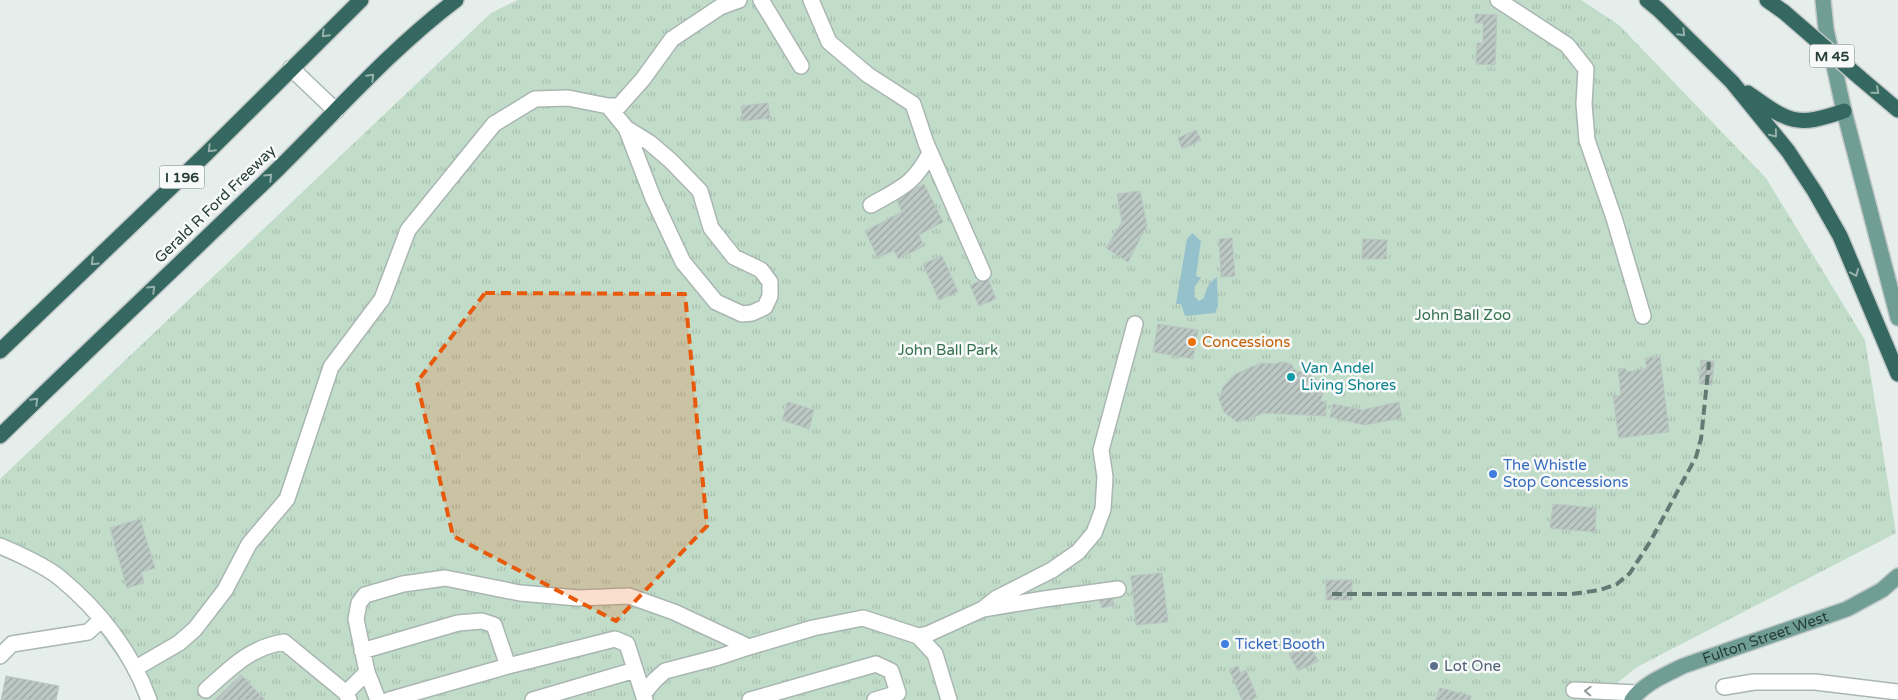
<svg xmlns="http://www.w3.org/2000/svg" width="1898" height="700" viewBox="0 0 1898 700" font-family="'Varela Round',sans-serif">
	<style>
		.park { fill: url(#park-tufts) }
		.water { fill: #95c1cc }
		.building { fill: url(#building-hatch); stroke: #b9c7c2 }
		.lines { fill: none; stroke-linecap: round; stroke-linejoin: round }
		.minor-casing { stroke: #a9b6b2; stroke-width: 18 }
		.major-casing { stroke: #c3c9c8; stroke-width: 18 }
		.highway-casing { stroke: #c3c9c8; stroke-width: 18 }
		.minor { stroke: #fff; stroke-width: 15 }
		.major { stroke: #709e95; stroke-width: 15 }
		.highway { stroke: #356860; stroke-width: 15 }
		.rail { stroke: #627974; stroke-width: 4; stroke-dasharray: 10 5; stroke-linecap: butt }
		.highway-bridge-casing { stroke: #c3c9c8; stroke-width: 18; stroke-linecap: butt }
		.highway-bridge { stroke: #356860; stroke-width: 15 }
		.oneway { stroke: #96b1ac }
		.oneway2 { stroke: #939e9c }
		.marked { fill: #e8590c; fill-opacity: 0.2; stroke: #e8590c; stroke-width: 4; stroke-dasharray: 10 6; stroke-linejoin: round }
		.food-dot { fill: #e8710a; stroke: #f7faf9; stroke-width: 2 }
		.culture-dot { fill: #0f9aa8; stroke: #f7faf9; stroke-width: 2 }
		.shop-dot { fill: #3f7fe0; stroke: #f7faf9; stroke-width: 2 }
		.service-dot { fill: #5c6f8a; stroke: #f7faf9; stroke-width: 2 }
		.labels { text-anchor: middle; stroke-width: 5; stroke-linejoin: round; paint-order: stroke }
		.shield { fill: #f7faf9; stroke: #657673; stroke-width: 1 }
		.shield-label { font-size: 14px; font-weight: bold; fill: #273e39 }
		.street-label { font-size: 15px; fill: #273e39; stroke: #f7faf9 }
		.park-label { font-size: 15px; fill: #35714f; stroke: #f7faf9 }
		.food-label { font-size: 15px; fill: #c56008; stroke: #f7faf9; text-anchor: start }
		.culture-label { font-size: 15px; fill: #0d838f; stroke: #f7faf9; text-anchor: start }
		.shop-label { font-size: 15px; fill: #366cbe; stroke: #f7faf9; text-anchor: start }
		.service-label { font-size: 15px; fill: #4e5e75; stroke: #f7faf9; text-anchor: start }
	</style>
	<defs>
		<pattern id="park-tufts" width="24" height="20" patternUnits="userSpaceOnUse" patternTransform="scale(1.25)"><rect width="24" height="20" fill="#c2dcca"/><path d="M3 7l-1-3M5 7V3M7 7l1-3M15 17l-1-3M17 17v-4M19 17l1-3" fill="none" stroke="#a7beae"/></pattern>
		<pattern id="building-hatch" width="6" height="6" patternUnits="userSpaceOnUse" patternTransform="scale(1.25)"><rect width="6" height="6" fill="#bcc8c4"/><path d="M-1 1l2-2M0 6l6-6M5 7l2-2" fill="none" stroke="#99a4a0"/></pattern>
	</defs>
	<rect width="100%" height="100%" fill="#e6eeeb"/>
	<path class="park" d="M 518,0 L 1581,0 L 1619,25 L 1766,178 L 1865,340 L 1896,533 L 1637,667 L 1617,683 L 1637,693 L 1632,700 L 149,700 L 61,579 L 0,553 L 0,479 L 491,13 Z"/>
	<path class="water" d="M 1192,233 L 1201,241 L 1196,276 L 1201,278 L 1195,286 L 1194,296 L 1199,301 L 1204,298 C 1206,289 1209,282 1217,277 L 1218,306 L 1215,313 L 1185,316 L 1181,304 L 1176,304 L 1187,239 Z"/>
	<path class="building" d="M 1475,14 L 1497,15 L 1495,65 L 1476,64 L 1477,43 L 1483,43 L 1483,23 L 1475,23 Z
		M 768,103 L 770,118 L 743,121 L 741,106 Z
		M 1196,130 L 1201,140 L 1182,149 L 1178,138 Z
		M 924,184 L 943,222 L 919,235 L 924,246 L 898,259 L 894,250 L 878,258 L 865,231 L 902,212 L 896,198 Z
		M 1140,191 L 1147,225 L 1128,262 L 1106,248 L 1122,222 L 1117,194 Z
		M 1232,238 L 1235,276 L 1221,277 L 1219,239 Z
		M 1363,239 L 1387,240 L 1386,259 L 1362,259 Z
		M 942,256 L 958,292 L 939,300 L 923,264 Z
		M 988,278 L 996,299 L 979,306 L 970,285 Z
		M 1158,324 L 1198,330 L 1193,359 L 1153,352 Z
		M 1660,357 L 1669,432 L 1619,438 L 1613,396 L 1621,395 L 1618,369 L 1626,368 L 1626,372 L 1647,369 L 1645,358 Z
		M 1701,360 L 1714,361 L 1712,385 L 1699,384 Z
		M 1282,362 L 1291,364 L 1296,371 L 1310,374 L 1321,384 L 1323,393 L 1320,402 L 1326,401 L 1326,416 L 1263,413 L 1250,419 L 1237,422 L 1224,412 L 1219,399 L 1223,387 L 1234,375 L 1261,363 L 1274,364 Z
		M 788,402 L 814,410 L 809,429 L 782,420 Z
		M 1399,402 L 1402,418 L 1364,425 L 1330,417 L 1333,404 L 1362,410 Z
		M 1553,504 L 1596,508 L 1595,532 L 1550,528 Z
		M 140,519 L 155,568 L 141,572 L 144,583 L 127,588 L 110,528 Z
		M 1162,573 L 1168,622 L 1136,625 L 1131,576 Z
		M 1326,580 L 1352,580 L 1352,600 L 1326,600 Z
		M 1111,592 L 1114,605 L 1102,608 L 1098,596 Z
		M 1310,644 L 1318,661 L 1298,671 L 1289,654 Z
		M 1238,666 L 1240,673 L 1246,670 L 1257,697 L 1251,700 L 1242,700 L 1229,669 Z
		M 241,675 L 265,700 L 215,700 Z
		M 6,676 L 59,686 L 56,700 L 1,700 Z
		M 1440,688 L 1471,696 L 1470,700 L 1436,700 Z"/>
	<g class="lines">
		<g class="minor-casing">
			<path id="minor" d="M 761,0 L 801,66
				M 811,0 L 829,42 L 868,75 L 913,104 L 926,143 L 983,273
				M 1498,0 L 1567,45 L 1586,69 L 1584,104 L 1587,140 L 1614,218 L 1643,316
				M 291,68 L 336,111
				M 608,106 L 619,106 L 643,79 L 672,39 L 720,7 L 739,0
				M 871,205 C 901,188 914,184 930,153
				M 0,546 C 17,553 47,567 60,578 C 99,610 132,652 149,700
				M 983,609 L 997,598 L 1052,570 L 1078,552 L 1094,533 L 1103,509 L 1105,477 L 1101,450 L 1135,324
				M 918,636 L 928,634 L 983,609 L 1044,599 L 1118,589
				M 362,651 L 458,623 L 482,621 L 494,625 L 508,666
				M 0,656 L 12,644 L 88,632 L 101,620
				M 136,668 L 179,643 L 195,629 L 225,590 L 249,544 L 287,499 L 331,367 L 382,299 L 408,230 L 494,124 L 535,99 L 568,98 L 608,106 L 626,128 L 653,198 L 683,262 L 716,302 L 742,314 L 752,313 L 765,307 L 770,296 L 770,282 L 761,270 L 734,257 L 711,228 L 700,191 L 671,161 L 650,143 L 626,128
				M 367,672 L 378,700
				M 1724,687 L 1754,682 L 1815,682 L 1898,692
				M 206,690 C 232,667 249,648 284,642 L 346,693 L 349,700
				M 1574,690 L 1637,693
				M 346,693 L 367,672 L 356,619 L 359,603 L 365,595 L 403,584 L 445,578 L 520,593 L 578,598 L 629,596 L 674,612 L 749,647 L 813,628 L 863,618 L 918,636 L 935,654 L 949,700
				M 389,700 L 508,666 L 615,639 L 627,644 L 643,694
				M 533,700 L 635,670
				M 645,700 L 643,694 L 655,680 L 665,671 L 719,657 L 749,647
				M 750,700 L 876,664 L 891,671 L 898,693 L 875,700"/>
		</g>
		<g class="major-casing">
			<g id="major">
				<path d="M 1823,0 L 1826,29 L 1844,111 L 1898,318"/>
				<path id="s1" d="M 1632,700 C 1643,684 1665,675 1683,666 L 1847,609 L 1882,590 L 1898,576"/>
			</g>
		</g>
		<g class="highway-casing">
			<path id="highway" d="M 1647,0 L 1659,10 L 1732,82 L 1788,151 L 1815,192 L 1840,236 L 1898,374
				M 1767,0 L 1784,12
				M 1859,77 L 1898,110
				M 1748,93 C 1789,122 1795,128 1844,111
				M 0,351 L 207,153 L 361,0
				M 0,436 C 92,346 186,258 278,169 C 336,112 392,48 456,0"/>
		</g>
		<use href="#minor" class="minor"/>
		<use href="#major" class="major"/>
		<use href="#highway" class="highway"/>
		<path class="rail" d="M 1332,594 L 1572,594 L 1600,590 L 1617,584 L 1630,573 L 1650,542 L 1696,457 L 1701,439 L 1709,362"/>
		<g class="highway-bridge-casing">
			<path id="highway-bridge" d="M 1784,12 L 1859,77"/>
		</g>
		<use href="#highway-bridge" class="highway-bridge"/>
	</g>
	<defs><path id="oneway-chevron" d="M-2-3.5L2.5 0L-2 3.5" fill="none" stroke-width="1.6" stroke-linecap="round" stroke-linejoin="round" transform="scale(1.25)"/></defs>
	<g class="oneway">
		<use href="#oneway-chevron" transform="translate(1682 33) rotate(45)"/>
		<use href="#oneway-chevron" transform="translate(325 34) rotate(135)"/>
		<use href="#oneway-chevron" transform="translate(371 77) rotate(-45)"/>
		<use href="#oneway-chevron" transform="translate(1876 91) rotate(41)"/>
		<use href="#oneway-chevron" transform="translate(1774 134) rotate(51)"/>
		<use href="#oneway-chevron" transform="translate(211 149) rotate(135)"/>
		<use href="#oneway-chevron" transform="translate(269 177) rotate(-44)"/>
		<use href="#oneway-chevron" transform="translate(94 262) rotate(136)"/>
		<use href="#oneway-chevron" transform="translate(1855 273) rotate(68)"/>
		<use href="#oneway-chevron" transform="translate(152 289) rotate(-44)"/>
		<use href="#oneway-chevron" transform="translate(35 401) rotate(-45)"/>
	</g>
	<use class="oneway2" href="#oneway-chevron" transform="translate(1588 691) rotate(-178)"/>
	<path class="marked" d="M 485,293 L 685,294 L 707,526 L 616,621 L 453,536 L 417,382 Z"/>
	<circle class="food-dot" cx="1192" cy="342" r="5"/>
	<circle class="culture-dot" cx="1291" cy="377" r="5"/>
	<g class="shop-dot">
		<circle cx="1493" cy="474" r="5"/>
		<circle cx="1225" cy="644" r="5"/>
	</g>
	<circle class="service-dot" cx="1434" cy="666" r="5"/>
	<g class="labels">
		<g class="shield">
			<rect x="1809.5" y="44.5" width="45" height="23" rx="4"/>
			<rect x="159.5" y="165.5" width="45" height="23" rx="4"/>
		</g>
		<g class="shield-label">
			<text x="1832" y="61">M 45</text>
			<text x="182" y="182">I 196</text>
		</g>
		<g class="street-label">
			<text transform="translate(215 204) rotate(-44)" y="5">Gerald R Ford Freeway</text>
			<text dy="5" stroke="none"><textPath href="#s1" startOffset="149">Fulton Street West</textPath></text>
		</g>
		<g class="park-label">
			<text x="1463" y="320">John Ball Zoo</text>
			<text x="948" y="355">John Ball Park</text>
		</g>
		<g class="food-label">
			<text x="1202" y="347">Concessions</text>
		</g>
		<g class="culture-label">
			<text x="1301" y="373">Van Andel<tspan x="1301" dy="17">Living Shores</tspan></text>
		</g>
		<g class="shop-label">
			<text x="1503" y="470">The Whistle<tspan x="1503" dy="17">Stop Concessions</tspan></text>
			<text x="1235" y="649">Ticket Booth</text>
		</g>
		<g class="service-label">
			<text x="1444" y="671">Lot One</text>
		</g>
	</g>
</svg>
